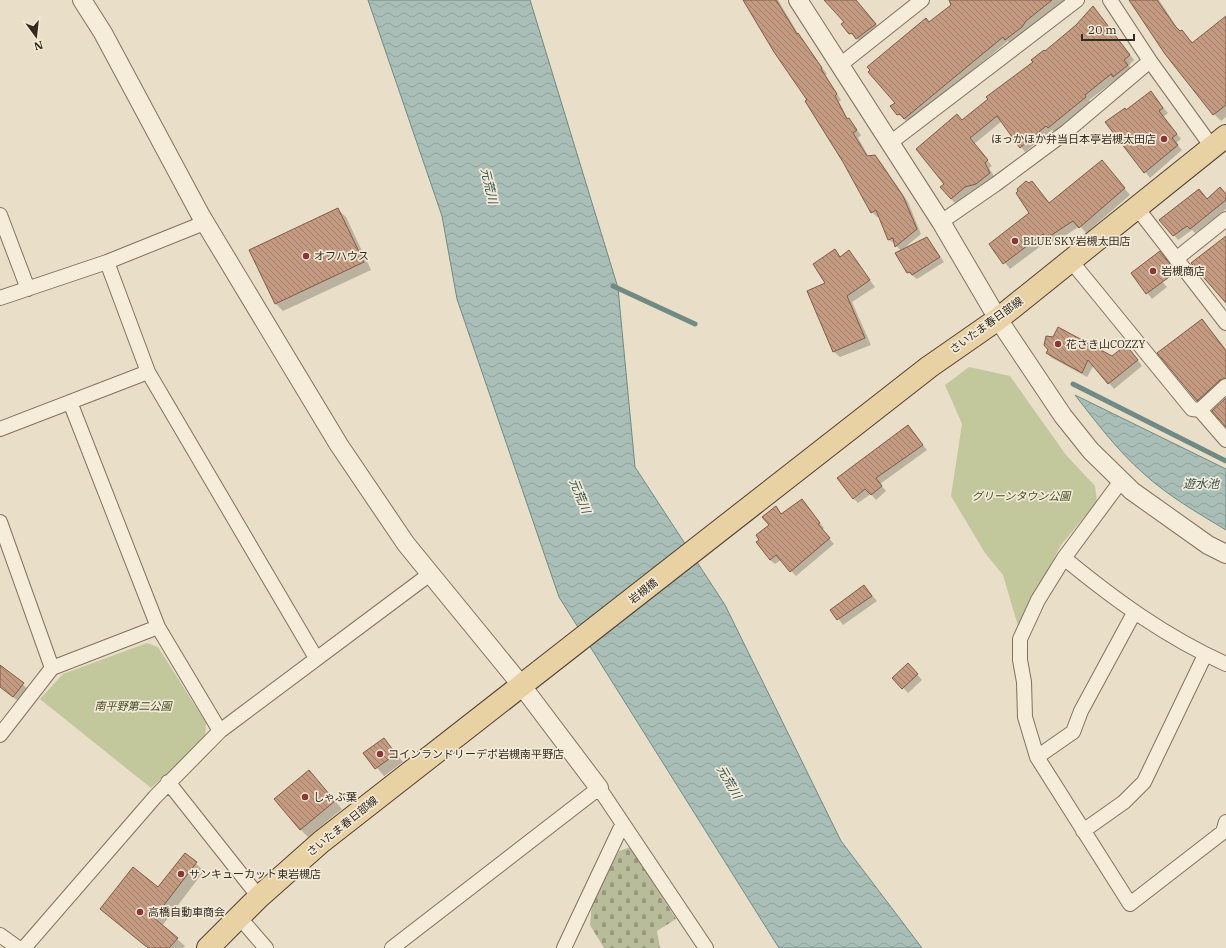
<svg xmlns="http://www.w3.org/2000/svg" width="1226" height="948" viewBox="0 0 1226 948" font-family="'IBM Plex Serif','Noto Sans JP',serif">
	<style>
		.cemetery { fill: url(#cemetery-stones) }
		.park { fill: #c2c79c }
		.water { fill: url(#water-waves); stroke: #6f8b84 }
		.shadow { fill: #0003 }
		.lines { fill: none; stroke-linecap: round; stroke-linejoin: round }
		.stream { stroke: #6f8b84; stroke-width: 5 }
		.building { fill: url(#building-back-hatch); stroke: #805c47 }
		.minor-casing { stroke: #83715e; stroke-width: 16 }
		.tertiary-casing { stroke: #83715e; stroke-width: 20 }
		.primary-casing { stroke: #524032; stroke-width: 24 }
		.minor { stroke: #f5ecd9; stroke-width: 14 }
		.tertiary { stroke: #f5ecd9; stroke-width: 18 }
		.primary { stroke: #e8d1a3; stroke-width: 22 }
		.poi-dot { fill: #8c3537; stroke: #f2e9d6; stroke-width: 1.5 }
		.labels { text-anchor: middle; stroke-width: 3.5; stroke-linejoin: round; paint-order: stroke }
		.poi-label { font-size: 11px; fill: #352a20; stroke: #f2e9d6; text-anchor: start }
		.street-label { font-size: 11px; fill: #352a20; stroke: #f2e9d6 }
		.park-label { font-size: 11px; font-style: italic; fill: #464f29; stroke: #f2e9d6 }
		.water-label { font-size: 12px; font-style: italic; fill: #315350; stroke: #f2e9d6 }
	</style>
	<defs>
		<pattern id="cemetery-stones" width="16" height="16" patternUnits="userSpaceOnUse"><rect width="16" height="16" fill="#b9bc9a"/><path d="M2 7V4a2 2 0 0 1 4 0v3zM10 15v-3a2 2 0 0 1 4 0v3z" fill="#97997d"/></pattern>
		<pattern id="water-waves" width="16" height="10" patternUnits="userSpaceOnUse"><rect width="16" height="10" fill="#a8beb7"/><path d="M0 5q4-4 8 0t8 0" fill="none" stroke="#91a39d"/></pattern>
		<pattern id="building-back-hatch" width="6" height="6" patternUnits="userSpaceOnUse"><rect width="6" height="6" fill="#c49b81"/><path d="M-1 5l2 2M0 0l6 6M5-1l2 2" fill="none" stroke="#a07f69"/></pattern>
	</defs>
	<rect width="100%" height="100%" fill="#e9dec7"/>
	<path class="cemetery" d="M 631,847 L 676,919 L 657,931 L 660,948 L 604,948 L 590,925 L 592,901 L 619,851 Z"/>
	<path class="park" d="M 969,367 L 1010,376 L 1066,455 L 1095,486 L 1097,501 L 1061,545 L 1018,626 L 1003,575 L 985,553 L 951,496 L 962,424 L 945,385 Z
		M 147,643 L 158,647 L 206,723 L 205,740 L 151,788 L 40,699 L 63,674 Z"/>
	<path class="water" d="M 368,0 L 530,0 L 618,288 L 635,467 L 725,605 L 841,841 L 922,948 L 779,948 L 559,597 L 457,299 L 442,216 Z
		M 1075,395 L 1226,469 L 1226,530 C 1198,513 1168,496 1143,473 C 1118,451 1096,422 1075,395 Z"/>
	<path class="shadow" d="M 744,0 L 778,0 L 799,35 L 827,74 L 825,75 L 841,100 L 839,102 L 848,119 L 861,135 L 858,138 L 869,157 L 875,156 L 880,161 L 908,202 L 921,234 L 903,249 L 927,238 L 944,262 L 917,279 L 908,272 L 901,251 L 895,244 L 889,240 L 879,216 L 877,217 L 872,212 L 808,100 Z
		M 826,0 L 856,0 L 880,29 L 862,43 L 850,33 L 845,22 Z
		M 954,0 L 1066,0 L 1031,26 L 1027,32 L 1011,44 L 1008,41 L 909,123 L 898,114 L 896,103 L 930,23 L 952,5 Z
		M 1130,0 L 1159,0 L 1180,32 L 1182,31 L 1193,43 L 1226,21 L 1226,117 L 1221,121 L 1214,114 Z
		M 1098,13 L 1134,60 L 1129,65 L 1132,70 L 1119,81 L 1117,79 L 1089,100 L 1091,102 L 1054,132 L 1052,130 L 1025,152 L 1002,121 L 974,144 L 992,166 L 989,168 L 995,178 L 981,189 L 970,192 L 956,204 L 951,199 L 945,184 L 963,121 L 1045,53 Z
		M 1150,92 L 1168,113 L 1163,117 L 1181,139 L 1176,143 L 1182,150 L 1150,178 L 1107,122 L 1127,111 Z
		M 1102,161 L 1130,195 L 1086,233 L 1080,226 L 1057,241 L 1055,240 L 1052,242 L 1049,240 L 1010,269 L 990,244 L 1031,214 L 1029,184 L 1032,182 L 1050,204 Z
		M 1226,195 L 1226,209 L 1195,233 L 1192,230 L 1178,240 L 1161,220 Z
		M 338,210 L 346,217 L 371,270 L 283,311 L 276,304 Z
		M 835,251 L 841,257 L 849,252 L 875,287 L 852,302 L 871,345 L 840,357 L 833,351 L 826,284 Z
		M 1132,273 L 1158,277 L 1167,287 L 1152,299 Z
		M 1202,320 L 1226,349 L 1226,384 L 1202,405 L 1197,400 Z
		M 1131,351 L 1142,366 L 1114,389 L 1094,365 L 1087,377 L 1052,358 L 1047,353 L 1112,357 Z
		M 908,426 L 927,450 L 880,484 L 886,491 L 876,500 L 871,494 L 858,503 L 854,499 Z
		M 806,505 L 824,528 L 822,530 L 834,544 L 796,576 L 781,560 L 775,564 L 770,560 L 770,526 L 776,508 L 782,515 Z
		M 864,586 L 877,601 L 843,625 L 832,610 Z
		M 0,666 L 28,689 L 18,701 L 0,687 Z
		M 913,670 L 922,680 L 908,693 L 894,678 Z
		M 384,739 L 403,762 L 384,776 L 364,753 Z
		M 309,771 L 342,809 L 308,837 L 300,829 Z
		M 185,854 L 204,871 L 162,926 L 185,946 L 183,948 L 148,948 L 101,909 L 158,888 Z"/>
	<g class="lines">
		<path class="stream" d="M 613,286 L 695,324
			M 1073,384 L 1226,461"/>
	</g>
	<path class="building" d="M 743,0 L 776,0 L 797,34 L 798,33 L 822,68 L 821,69 L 837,94 L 835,96 L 847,119 L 849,118 L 857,130 L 853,133 L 867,156 L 875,155 L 903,196 L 917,229 L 895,247 L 893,238 L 888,240 L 876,210 L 871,213 L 843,162 L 805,101 L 807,100 L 774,52 Z
		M 824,0 L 856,0 L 876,24 L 856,39 L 852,33 L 849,34 L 841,24 L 844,22 Z
		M 949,0 L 1052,0 L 1026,21 L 1022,27 L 1005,40 L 1003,37 L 904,119 L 900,114 L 897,115 L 890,106 L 895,103 L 868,72 L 870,70 L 867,67 L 926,18 L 929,22 L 951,5 Z
		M 1129,0 L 1157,0 L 1175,26 L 1180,31 L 1182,30 L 1192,43 L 1226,16 L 1226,105 L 1213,115 L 1165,54 Z
		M 1093,6 L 1130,55 L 1124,60 L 1128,65 L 1113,77 L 1111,74 L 1085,95 L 1086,97 L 1048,128 L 1046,126 L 1020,148 L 997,116 L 970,138 L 988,160 L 985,163 L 990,173 L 976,184 L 965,187 L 951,199 L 940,187 L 944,184 L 916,149 L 957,114 L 962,120 L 988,99 L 986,97 L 1033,62 L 1031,60 L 1044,50 L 1045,51 L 1076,25 Z
		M 1151,91 L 1163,108 L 1159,111 L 1177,134 L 1172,138 L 1178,145 L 1144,173 L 1105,122 L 1125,108 L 1126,110 Z
		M 1102,160 L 1125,188 L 1079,228 L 1073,221 L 1050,236 L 1049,235 L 1045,237 L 1043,234 L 1003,264 L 989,244 L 1029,213 L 1016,193 L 1018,191 L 1017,189 L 1026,181 L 1029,183 L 1032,181 L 1049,203 Z
		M 1220,187 L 1226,194 L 1226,200 L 1190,229 L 1187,226 L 1173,236 L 1159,220 L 1199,189 L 1207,199 Z
		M 338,208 L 364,262 L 275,304 L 249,250 Z
		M 1226,236 L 1226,303 L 1191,263 Z
		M 927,237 L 940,257 L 912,275 L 910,272 L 907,273 L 895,253 Z
		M 835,249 L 840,257 L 849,250 L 870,280 L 847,296 L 865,338 L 833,352 L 807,291 L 825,283 L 813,264 Z
		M 1160,251 L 1176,272 L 1146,294 L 1131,273 Z
		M 1202,319 L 1226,351 L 1226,378 L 1220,380 L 1197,401 L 1157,353 Z
		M 1058,327 L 1112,356 L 1126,345 L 1138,360 L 1108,384 L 1088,360 L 1082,373 L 1046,353 L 1048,350 L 1044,345 L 1046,336 L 1053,337 Z
		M 1226,398 L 1226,427 L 1212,411 Z
		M 908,425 L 923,445 L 876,478 L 882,486 L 871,495 L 865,489 L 853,499 L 837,478 Z
		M 802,499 L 820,523 L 818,524 L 830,538 L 790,572 L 776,555 L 770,560 L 756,542 L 759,540 L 756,535 L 769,525 L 762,517 L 776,506 L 781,514 Z
		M 864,585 L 872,596 L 837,620 L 830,610 Z
		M 908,663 L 918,674 L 902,689 L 892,678 Z
		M 0,665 L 24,683 L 13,697 L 0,687 Z
		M 384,738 L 396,754 L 375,769 L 363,753 Z
		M 309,770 L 335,801 L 300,830 L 274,799 Z
		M 185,853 L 197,862 L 154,918 L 178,938 L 169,948 L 148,948 L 100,909 L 133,867 L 158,887 Z"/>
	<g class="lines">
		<g class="minor-casing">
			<path id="minor" d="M 1110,0 L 1150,61 L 1212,147
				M 840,65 L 922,0
				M 890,143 L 1077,0
				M 1137,208 L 1226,323
				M 0,215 L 28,289
				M 941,222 L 996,184 L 1066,132 L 1150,61
				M 1176,259 L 1226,219
				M 1071,261 L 1192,409 L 1200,410 L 1226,440
				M 107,262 L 148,372 L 316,658
				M 0,298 L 107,262 L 204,223
				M 70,402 L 158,627 L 220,731
				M 1200,410 L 1226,386
				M 0,429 L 148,372
				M 1121,481 L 1064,558 L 1038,600 L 1020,639 L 1020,660 L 1024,682 L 1025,717 L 1037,757 L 1130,904 L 1223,832 L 1226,822
				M 0,522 L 52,668
				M 1064,558 C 1115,600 1166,637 1226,664
				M 0,735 L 52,668 L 158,627
				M 1037,757 L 1073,732 L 1081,711 L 1134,613
				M 168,782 L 259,897
				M 1083,831 L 1124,802 L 1144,782 L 1205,655
				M 240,918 L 266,948
				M 0,935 L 18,948
				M 24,948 L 155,797 L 220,731 L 430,574
				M 392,948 L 599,788 L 706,948
				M 564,948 L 622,825"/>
		</g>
		<g class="tertiary-casing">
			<path id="tertiary" d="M 82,0 L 103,33 L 201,216 L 339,445 L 406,544 L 522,686 L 599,788
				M 798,0 L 941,222 L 998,319 L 1063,416 L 1091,451 L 1132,491 L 1208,545 L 1226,554"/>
		</g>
		<g class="primary-casing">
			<path id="primary" d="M 208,948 L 259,897 L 321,842 L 929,367 L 998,319 L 1226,136"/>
		</g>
		<use href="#minor" class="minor"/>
		<use href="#tertiary" class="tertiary"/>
		<use href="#primary" class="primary"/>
	</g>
	<g class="poi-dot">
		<circle cx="1164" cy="139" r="4"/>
		<circle cx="1015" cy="241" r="4"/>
		<circle cx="306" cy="256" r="4"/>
		<circle cx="1153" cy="271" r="4"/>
		<circle cx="1058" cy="344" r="4"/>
		<circle cx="380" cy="754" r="4"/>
		<circle cx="305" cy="797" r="4"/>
		<circle cx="181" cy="874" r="4"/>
		<circle cx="140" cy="912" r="4"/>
	</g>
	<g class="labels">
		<g class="poi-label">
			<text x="1156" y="143" text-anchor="end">ほっかほか弁当日本亭岩槻太田店</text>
			<text x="1023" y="245">BLUE SKY岩槻太田店</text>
			<text x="314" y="260">オフハウス</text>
			<text x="1161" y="275">岩槻商店</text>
			<text x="1066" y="348">花さき山COZZY</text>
			<text x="388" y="758">コインランドリーデポ岩槻南平野店</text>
			<text x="313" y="801">しゃぶ葉</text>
			<text x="189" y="878">サンキューカット東岩槻店</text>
			<text x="148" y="916">高橋自動車商会</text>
		</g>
		<g class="street-label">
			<text transform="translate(986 325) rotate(-36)" y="4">さいたま春日部線</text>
			<text transform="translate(643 591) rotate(-38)" y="4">岩槻橋</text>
			<text transform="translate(342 826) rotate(-39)" y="4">さいたま春日部線</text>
		</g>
		<g class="park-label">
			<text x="1021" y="500">グリーンタウン公園</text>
			<text x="133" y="710">南平野第二公園</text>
		</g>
		<g class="water-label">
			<text transform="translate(489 186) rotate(77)" y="4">元荒川</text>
			<text x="1201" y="488">遊水池</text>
			<text transform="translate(580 496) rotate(68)" y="4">元荒川</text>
			<text transform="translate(729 782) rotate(60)" y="4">元荒川</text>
		</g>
	</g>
	<g transform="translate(36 36) rotate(165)" stroke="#f2e9d6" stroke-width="3" paint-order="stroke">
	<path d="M0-3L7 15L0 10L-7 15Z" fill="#352a20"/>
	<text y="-6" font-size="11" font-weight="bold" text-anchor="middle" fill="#352a20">N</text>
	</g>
	<path d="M1082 34v6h52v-6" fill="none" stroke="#352a20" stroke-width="2"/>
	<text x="1088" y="34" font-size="12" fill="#352a20" stroke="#f2e9d6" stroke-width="3" paint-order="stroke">20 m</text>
</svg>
